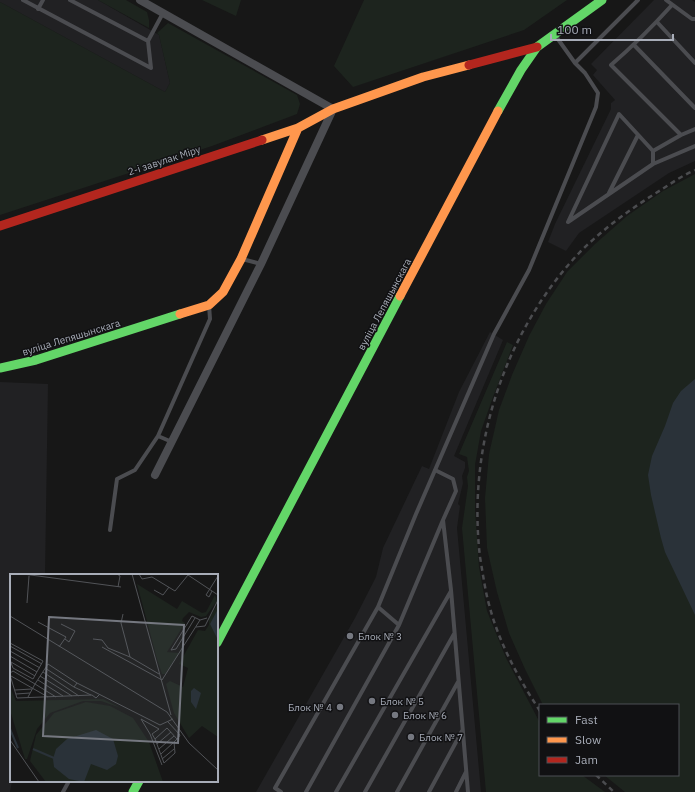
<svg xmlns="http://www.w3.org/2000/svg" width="695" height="792" viewBox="0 0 695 792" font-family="'IBM Plex Sans',sans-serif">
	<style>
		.built { fill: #212123 }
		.green { fill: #1d241e }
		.water { fill: #2a3239 }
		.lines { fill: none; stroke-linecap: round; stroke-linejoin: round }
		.lane { stroke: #4b4c50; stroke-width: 4 }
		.street { stroke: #4b4c50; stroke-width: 8 }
		.fast { stroke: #63d668; stroke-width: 9 }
		.slow { stroke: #ff974d; stroke-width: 9 }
		.jam { stroke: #b3261e; stroke-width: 9 }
		.rail { stroke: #4b4c4f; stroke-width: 2.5; stroke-dasharray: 5 4; stroke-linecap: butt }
		.poi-dot { fill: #757880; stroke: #111113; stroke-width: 1.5 }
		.labels { text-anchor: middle; stroke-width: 3; stroke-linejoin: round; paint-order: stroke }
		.street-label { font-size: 10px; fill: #a8adb8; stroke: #111113 }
		.poi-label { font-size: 10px; fill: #a8adb8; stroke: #111113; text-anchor: start }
		.inset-river { fill: none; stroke: #2a3239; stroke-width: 2 }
		.inset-road { fill: none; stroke: #515357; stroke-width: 1 }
		.view { fill: #757880; fill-opacity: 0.15; stroke: #757880; stroke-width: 2 }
		.inset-edge { fill: none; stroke: #a8adb8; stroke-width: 2 }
	</style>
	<rect width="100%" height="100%" fill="#171717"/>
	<path class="built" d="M 0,0 L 98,0 L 159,35 L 170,83 L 165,92 L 0,2 Z
		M 654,0 L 692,0 L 695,2 L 695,161 L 669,173 L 579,233 L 566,251 L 548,242 L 555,224 L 611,109 L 611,103 L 615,100 L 593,75 L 597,70 L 591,64 Z
		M 490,332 L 503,340 L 454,456 L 465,462 L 465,468 L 462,476 L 463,483 L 458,504 L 460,506 L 457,528 L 481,792 L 256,792 L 355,618 L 376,577 L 383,548 L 422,466 L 429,469 L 459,392 Z
		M 0,382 L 48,384 L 45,575 L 11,575 L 11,781 L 12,781 L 10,792 L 0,792 Z"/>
	<path class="green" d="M 98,0 L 126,0 L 147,12 L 149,20 L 149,28 Z
		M 202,0 L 241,0 L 236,16 Z
		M 364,0 L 567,0 L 524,30 L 353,87 L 334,66 Z
		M 0,2 L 165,92 L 170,83 L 159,35 L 157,33 L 168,23 L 297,95 L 300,104 L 297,114 L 212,146 L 0,215 Z
		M 695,174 L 695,792 L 625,792 L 604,775 L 678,775 L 678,705 L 543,705 L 525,669 L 509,633 L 497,592 L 487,548 L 485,498 L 489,454 L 499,410 L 512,375 L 529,336 L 546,304 L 567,272 L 595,244 L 627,216 L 663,191 Z
		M 507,342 L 513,345 L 493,397 L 481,431 L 475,465 L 475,510 L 479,567 L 487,611 L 506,658 L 540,723 L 540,775 L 582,775 L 605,792 L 486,792 L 462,528 L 468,486 L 467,477 L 469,471 L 467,457 L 459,454 Z"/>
	<path class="water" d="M 695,379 L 695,615 L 665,552 L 661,538 L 651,495 L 648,475 L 652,456 L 665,426 L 673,403 L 681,391 Z"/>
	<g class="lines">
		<path class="lane" d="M 23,0 L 151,68 L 148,41 L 70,0
			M 666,0 L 692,19 L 695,19
			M 672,5 C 653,26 633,46 611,65 L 681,135 L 695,129
			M 38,9 L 43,0
			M 657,22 L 695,63
			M 148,41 L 163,13
			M 634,45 L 695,108
			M 575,63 L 638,0
			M 681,135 L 653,151 L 619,114 L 568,222 L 653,164 L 695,146
			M 653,151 L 653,164
			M 609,193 L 638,135
			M 242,259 L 261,264
			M 158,436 L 172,442
			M 435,470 L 453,479 L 456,491 L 443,520 L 451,590 L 468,792
			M 110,530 L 117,479 L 135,470 L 158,436 L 210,319 L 209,305
			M 378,607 L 399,625 L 443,520
			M 63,792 L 69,781
			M 281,792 L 275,788 L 378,607 L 416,514 L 494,334 L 529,270 L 596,107 L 598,93 L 585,73 L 575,63 L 555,35
			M 306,792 L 399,625
			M 336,792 L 451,591
			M 365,792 L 454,634
			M 397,792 L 458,682
			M 429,792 L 462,731
			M 456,792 L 466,772"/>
		<path class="street" d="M 140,0 L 333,109 L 261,264 L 155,475"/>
		<path class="fast" d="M 498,111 L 521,70 L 537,47 L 602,0
			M 0,368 L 36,360 L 180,314
			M 217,643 L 400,296
			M 133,792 L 139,781"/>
		<path class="slow" d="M 262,140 L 298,128 L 333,109 L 423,77 L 469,65
			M 400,296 L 498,111
			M 180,314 L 209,305 L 223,292 L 241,259 L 298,128"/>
		<path class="jam" d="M 469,65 L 537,47
			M 0,226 L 262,140"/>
		<path class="rail" d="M 540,711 C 519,679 500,645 490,608 C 485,591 483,574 480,557 C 467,447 504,332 580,252 C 603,229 629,210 656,193 C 669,185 681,176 695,170
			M 596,775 L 614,792"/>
	</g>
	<g class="poi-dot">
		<circle cx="350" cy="636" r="4"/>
		<circle cx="372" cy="701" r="4"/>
		<circle cx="340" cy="707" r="4"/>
		<circle cx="395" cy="715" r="4"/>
		<circle cx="411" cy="737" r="4"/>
	</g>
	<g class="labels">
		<g class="street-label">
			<text transform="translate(164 160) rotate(-18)" y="4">2-і завулак Міру</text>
			<text transform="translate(384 304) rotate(-62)" y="4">вуліца Лепяшынскага</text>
			<text transform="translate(71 337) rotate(-17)" y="4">вуліца Лепяшынскага</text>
		</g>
		<g class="poi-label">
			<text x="358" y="640">Блок № 3</text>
			<text x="380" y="705">Блок № 5</text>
			<text x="332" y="711" text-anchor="end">Блок № 4</text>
			<text x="403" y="719">Блок № 6</text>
			<text x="419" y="741">Блок № 7</text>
		</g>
	</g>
	<g transform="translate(10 574)">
		<rect width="208" height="208" fill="#171717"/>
		<path d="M 127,10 L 167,35 L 172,27 L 192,39 L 196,38 L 205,21 L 207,27 L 196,42 L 191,43 L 179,38 L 173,44 L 172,47 L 175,49 L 157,78 L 169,79 L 155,100 L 152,100 L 147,85 ZM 208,30 L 208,163 L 192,152 L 179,164 L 164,139 L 156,110 L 160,107 L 173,113 L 178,94 L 169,90 L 188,56 L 195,57 L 199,51 L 199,44 ZM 0,113 L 6,127 L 93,125 L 111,134 L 91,127 L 73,127 L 40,139 L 27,155 L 17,185 L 15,185 L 0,136 ZM 76,128 L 100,132 L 123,144 L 139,168 L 153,208 L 36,208 L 20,187 L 26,161 L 44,139 Z" fill="#1d241e"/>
		<path d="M 208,35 L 208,66 L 200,50 ZM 184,114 L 191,119 L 186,135 L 181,128 L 181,117 ZM 86,156 L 103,165 L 108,182 L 106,190 L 97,196 L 81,190 L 74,208 L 59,205 L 44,193 L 43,185 L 46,175 L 57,165 Z" fill="#2a3239"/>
		<path class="inset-river" d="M 0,155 L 8,174M 23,175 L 44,184"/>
		<path class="inset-road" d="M 13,0 L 111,13M 107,0 L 110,2 L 108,13M 122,0 L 161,141M 129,0 L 132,5 L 142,3 L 165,17 L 178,1 L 208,21M 144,16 L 153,21 L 159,13M 202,17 L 199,23 L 196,21 L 208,2M 17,29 L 19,2M 113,40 L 111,49 L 120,83 L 149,100M 0,42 L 157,138 L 179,169 L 208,196M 185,44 L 166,75 L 161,76 L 182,42 L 190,46M 28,48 L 56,63 L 49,73M 51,50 L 65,57 L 59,68 L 55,65M 186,53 L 195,52 L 208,26M 83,65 L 92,66 L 98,74 L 120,83M 0,69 L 33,87 L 23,105 L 3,94 L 0,86M 0,72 L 32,90M 92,73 L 152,106M 0,77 L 30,94M 0,82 L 27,98M 1,88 L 25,102M 35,94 L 64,113M 33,98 L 69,122M 0,99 L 3,97 L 25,110 L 38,90 L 67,109 L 150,151 L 163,145M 0,101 L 7,124 L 82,121 L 86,124 L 90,120M 1,102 L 38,123M 30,102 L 62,122M 28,106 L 53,122M 152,106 L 190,46 L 197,44M 67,109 L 64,113 L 81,121M 5,116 L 22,115M 6,120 L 20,119M 18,123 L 25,110 L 46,123M 158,148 L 170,161 L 169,163 L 164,168 L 165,179 L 154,189 L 145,165 L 157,154 L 167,165M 145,165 L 142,160 L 149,155 L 131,145 L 140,160 L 152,191M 0,166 L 29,208M 147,170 L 161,158M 149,175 L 164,162M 151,180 L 164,168M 152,185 L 164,175"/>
		<path class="view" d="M 39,43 L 174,51 L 168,169 L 33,162 Z"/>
		<rect width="208" height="208" class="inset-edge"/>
	</g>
	<rect x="539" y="704" width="140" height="72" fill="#111113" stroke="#4d4f55"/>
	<rect x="547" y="717" width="20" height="6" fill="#63d668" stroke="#4d4f55"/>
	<text x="575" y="724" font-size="12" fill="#a8adb8">Fast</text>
	<rect x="547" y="737" width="20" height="6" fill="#ff974d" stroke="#4d4f55"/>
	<text x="575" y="744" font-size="12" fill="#a8adb8">Slow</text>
	<rect x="547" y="757" width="20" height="6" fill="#b3261e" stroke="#4d4f55"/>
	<text x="575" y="764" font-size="12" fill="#a8adb8">Jam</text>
	<path d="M551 34v6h122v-6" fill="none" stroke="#a8adb8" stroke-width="2"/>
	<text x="557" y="34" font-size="12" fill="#a8adb8" stroke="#111113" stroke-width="3" paint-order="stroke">100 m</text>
</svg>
